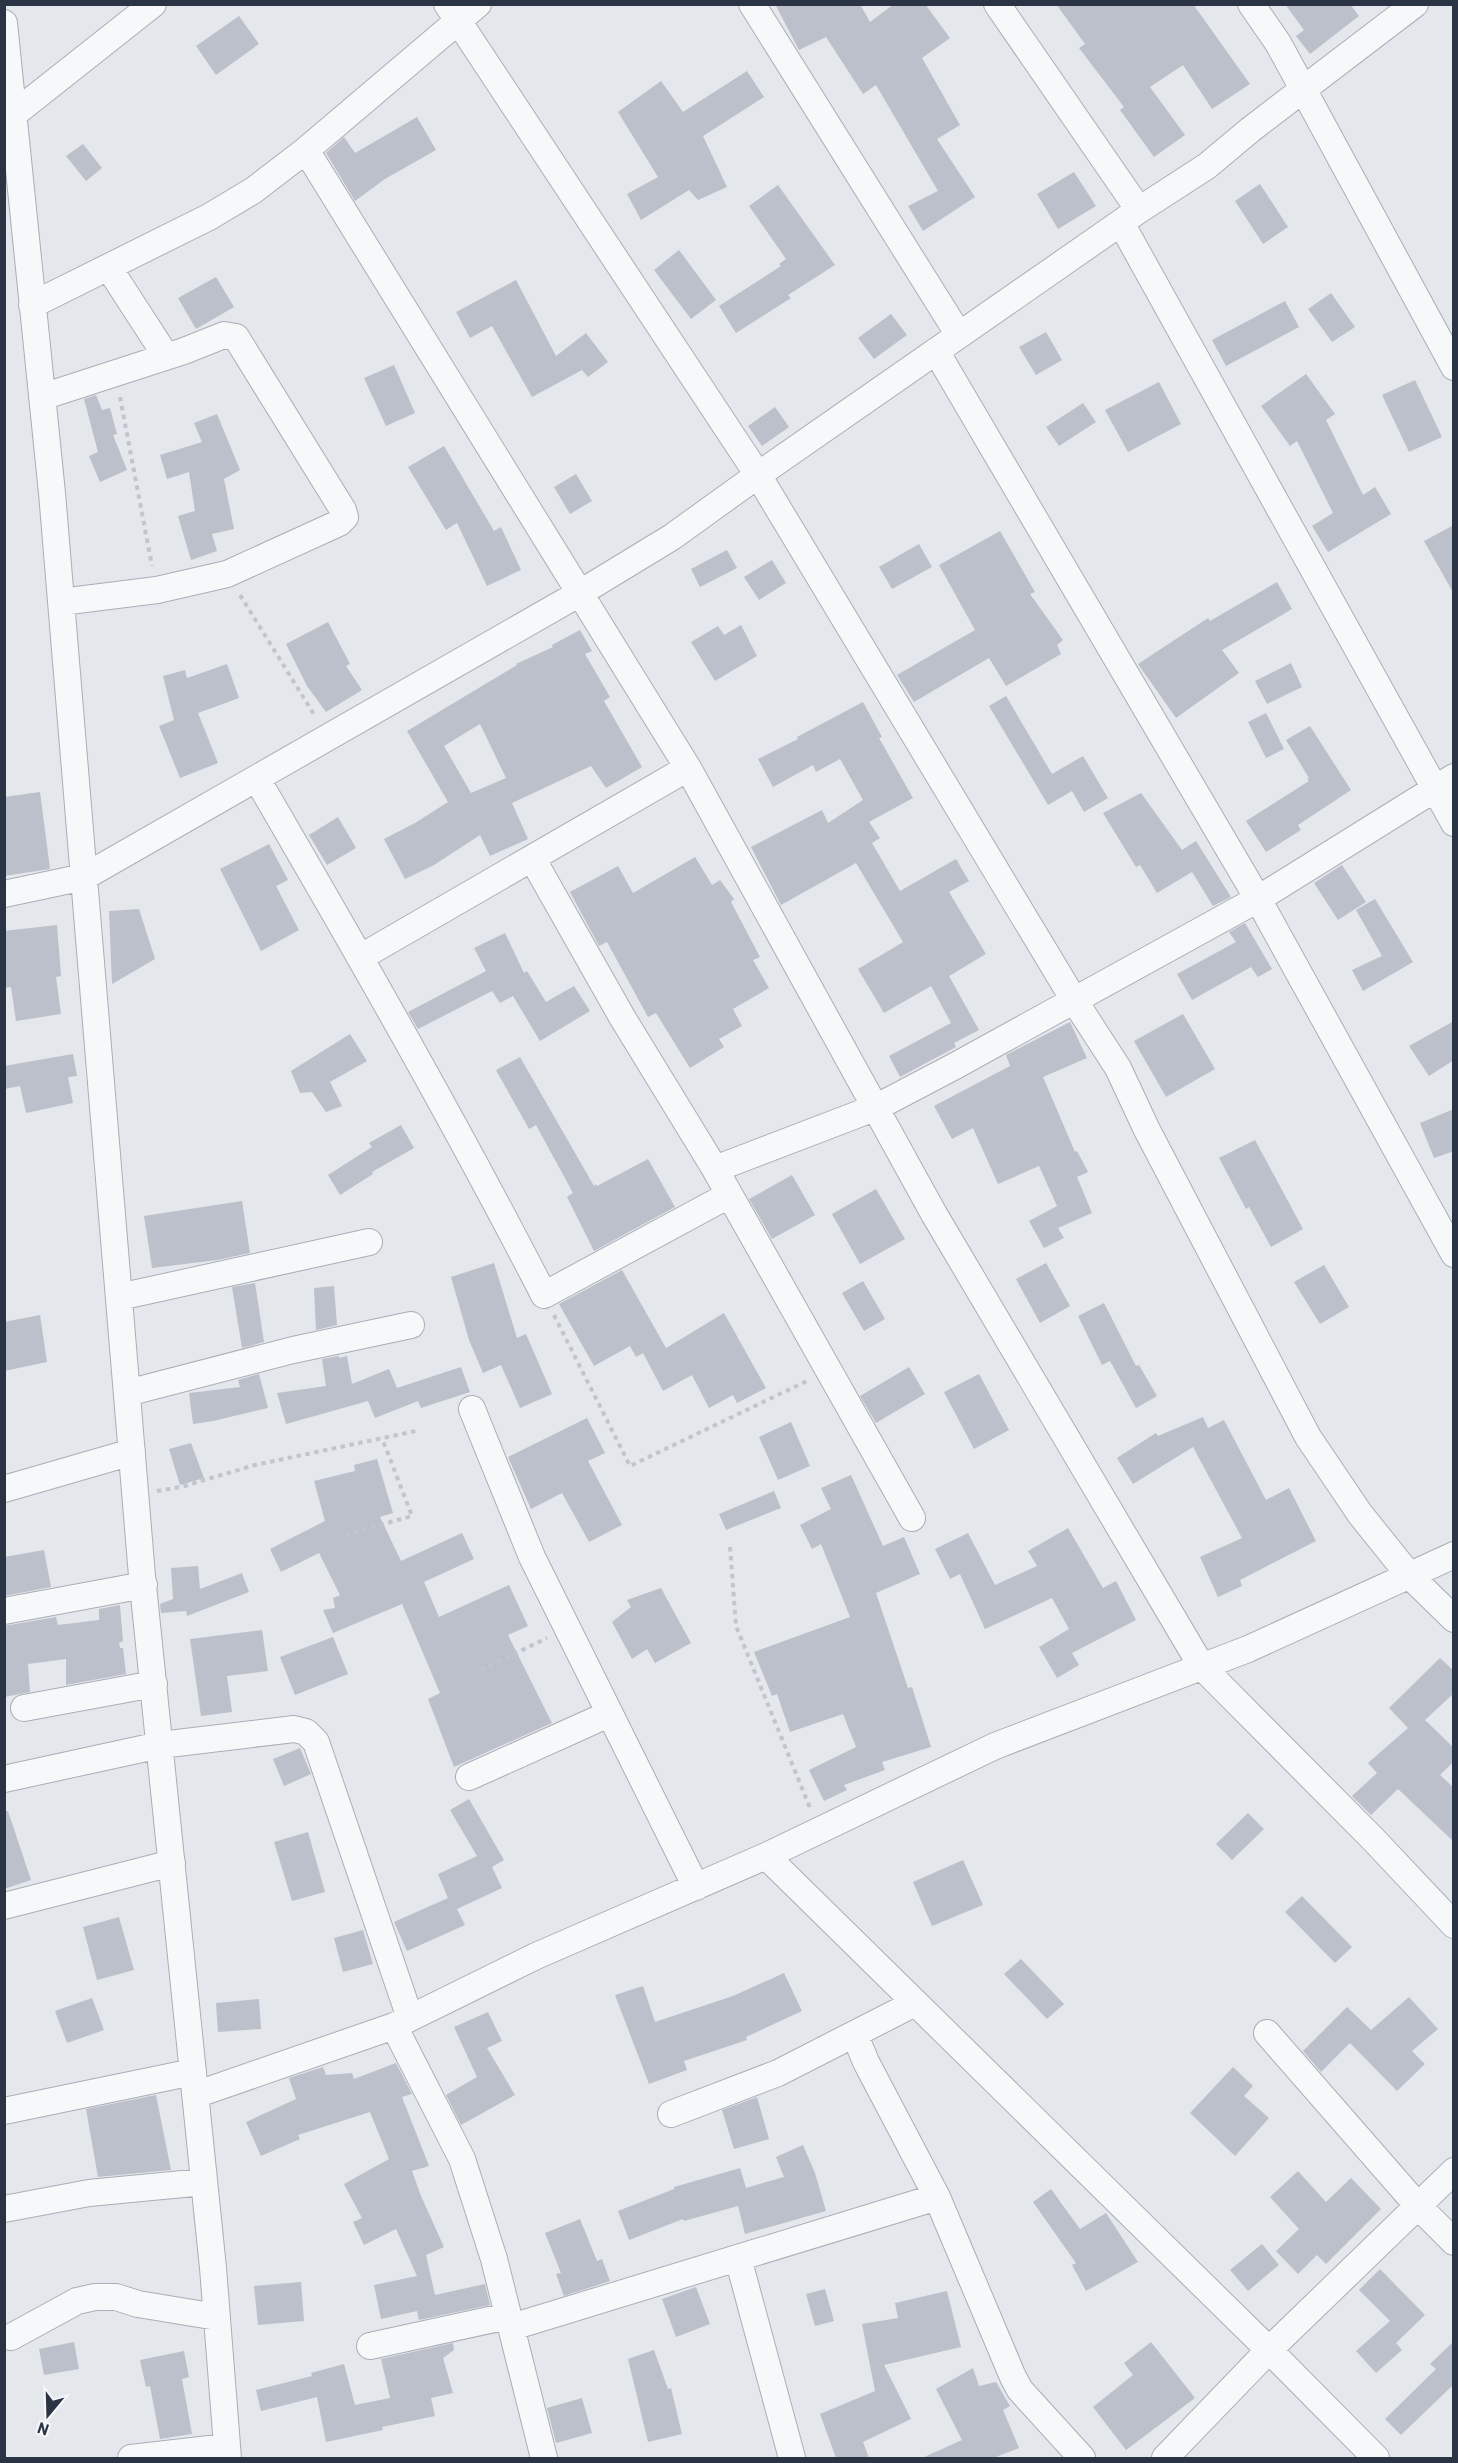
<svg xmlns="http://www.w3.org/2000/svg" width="1458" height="2463" viewBox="0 0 1458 2463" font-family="Barlow,sans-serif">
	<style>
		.building { fill: #bbc0ca; fill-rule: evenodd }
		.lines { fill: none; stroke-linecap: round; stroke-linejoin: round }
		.minor-casing { stroke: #a9aeb7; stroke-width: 28 }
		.path { stroke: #c2c5cb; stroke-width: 4; stroke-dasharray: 4.5 4.5; stroke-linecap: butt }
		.minor { stroke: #f7f8fa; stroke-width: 26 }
	</style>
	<rect width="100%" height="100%" fill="#e4e7ec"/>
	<path class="building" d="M 775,4 L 860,4 L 870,22 L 894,4 L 925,4 L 950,38 L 922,58 L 960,125 L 937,139 L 975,197 L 923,231 L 908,206 L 938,191 L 876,85 L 863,94 L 826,37 L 799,50 Z
		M 1056,4 L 1193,4 L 1250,84 L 1212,109 L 1183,65 L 1150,87 L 1185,135 L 1154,157 L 1120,110 L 1124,107 L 1079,48 L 1085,44 Z
		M 1285,4 L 1350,4 L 1359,16 L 1310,54 L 1296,36 L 1304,30 Z
		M 239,16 L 259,44 L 216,75 L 196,46 Z
		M 747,71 L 764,97 L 703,136 L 727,187 L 698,200 L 689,190 L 641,220 L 627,194 L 658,177 L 618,112 L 661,81 L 683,112 Z
		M 417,117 L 436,150 L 385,179 L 355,201 L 326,153 L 344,137 L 355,153 Z
		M 83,144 L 102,168 L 86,181 L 66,156 Z
		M 1074,172 L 1096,206 L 1058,229 L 1037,194 Z
		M 1260,184 L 1288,227 L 1263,244 L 1235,201 Z
		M 778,185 L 835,265 L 788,295 L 791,298 L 736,333 L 719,306 L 781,266 L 779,264 L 786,259 L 749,206 Z
		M 679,250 L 716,300 L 691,319 L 654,270 Z
		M 216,277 L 234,307 L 196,329 L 178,298 Z
		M 516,280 L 556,356 L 586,333 L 608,362 L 588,377 L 582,370 L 532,397 L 492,326 L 470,338 L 456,312 Z
		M 1331,293 L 1355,327 L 1332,342 L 1308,309 Z
		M 1285,301 L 1299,327 L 1226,366 L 1212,340 Z
		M 891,314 L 907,335 L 874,359 L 858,338 Z
		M 1046,332 L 1062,360 L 1036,375 L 1019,347 Z
		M 394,365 L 415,413 L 386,426 L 364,378 Z
		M 1306,374 L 1335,414 L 1326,420 L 1363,495 L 1375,487 L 1391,514 L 1328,552 L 1312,526 L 1333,513 L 1297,441 L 1290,446 L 1261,406 Z
		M 1415,380 L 1442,437 L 1409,452 L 1382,395 Z
		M 1159,382 L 1181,424 L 1128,452 L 1105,410 Z
		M 96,395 L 102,410 L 110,408 L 117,434 L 113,435 L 127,470 L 100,482 L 89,456 L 98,452 L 84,399 Z
		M 1083,403 L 1096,422 L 1059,446 L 1046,427 Z
		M 775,407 L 789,427 L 762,446 L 748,426 Z
		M 217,414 L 240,470 L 224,479 L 234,529 L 212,534 L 217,551 L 191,560 L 178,516 L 195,511 L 189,472 L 167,479 L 160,455 L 202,442 L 194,423 Z
		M 444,446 L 494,531 L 501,527 L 521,570 L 487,586 L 457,523 L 446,530 L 408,467 Z
		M 576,474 L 592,501 L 570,514 L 554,487 Z
		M 1454,525 L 1454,594 L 1424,541 Z
		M 1000,531 L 1035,592 L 1030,594 L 1063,640 L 1057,645 L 1061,654 L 1006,686 L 989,658 L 914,702 L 897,675 L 975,630 L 939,565 Z
		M 919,544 L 932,567 L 892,589 L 879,567 Z
		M 727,550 L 737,568 L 700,587 L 691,569 Z
		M 772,560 L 786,583 L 759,600 L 744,577 Z
		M 1277,582 L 1292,609 L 1222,650 L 1239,673 L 1176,718 L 1138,664 L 1208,618 L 1210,621 Z
		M 328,622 L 350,664 L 346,666 L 362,690 L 326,712 L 307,686 L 286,644 Z
		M 741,625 L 757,656 L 715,681 L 691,642 L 718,626 L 724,635 Z
		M 580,630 L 592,651 L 585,654 L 610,697 L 604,701 L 642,767 L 606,788 L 591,766 L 512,803 L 528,839 L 490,856 L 480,835 L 434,865 L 405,879 L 384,839 L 415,823 L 448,802 L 407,731 L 517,665 L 516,664 L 553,647 L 552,645 ZM 480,724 L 506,778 L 471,793 L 444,746 Z
		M 1291,663 L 1302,687 L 1267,704 L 1255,681 Z
		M 227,664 L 239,698 L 198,713 L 218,763 L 180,778 L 159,726 L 174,720 L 163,676 L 185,670 L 187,678 Z
		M 1006,696 L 1052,774 L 1083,756 L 1108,798 L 1084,812 L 1072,791 L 1048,805 L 989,706 Z
		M 863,702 L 882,737 L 879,738 L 913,798 L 869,822 L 880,838 L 872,843 L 900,891 L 956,859 L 969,881 L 949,892 L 986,954 L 949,976 L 979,1030 L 954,1043 L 956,1047 L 900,1077 L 889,1056 L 951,1023 L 931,986 L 884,1013 L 858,969 L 903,942 L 856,863 L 781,905 L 751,847 L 822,810 L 828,823 L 863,800 L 840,759 L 816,772 L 813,765 L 773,787 L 758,759 L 798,739 L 797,737 Z
		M 1266,713 L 1284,749 L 1266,758 L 1248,722 Z
		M 1310,726 L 1351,790 L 1298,825 L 1301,830 L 1266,852 L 1246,821 L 1309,781 L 1307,779 L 1309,778 L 1286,740 Z
		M 40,792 L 50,869 L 4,876 L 4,797 Z
		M 1141,793 L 1182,850 L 1196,841 L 1231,897 L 1213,906 L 1192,872 L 1157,893 L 1140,865 L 1136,867 L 1103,813 Z
		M 338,817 L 356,848 L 327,865 L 309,835 Z
		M 269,844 L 288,880 L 276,886 L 299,930 L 261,951 L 220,869 Z
		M 695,857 L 712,885 L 720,880 L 734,899 L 731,902 L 760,957 L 753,960 L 769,988 L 733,1009 L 742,1026 L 719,1039 L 724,1047 L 690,1068 L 656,1013 L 648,1017 L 607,942 L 599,946 L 570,892 L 618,866 L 633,893 Z
		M 1342,865 L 1366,902 L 1338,920 L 1314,883 Z
		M 1375,899 L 1413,962 L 1363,991 L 1352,970 L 1382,956 L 1356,910 Z
		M 139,909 L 155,959 L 112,984 L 109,911 Z
		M 1245,923 L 1272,969 L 1258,977 L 1251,967 L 1192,1000 L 1177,974 L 1236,942 L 1229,932 Z
		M 57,925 L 61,976 L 56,977 L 61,1014 L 16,1021 L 11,987 L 4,988 L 4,931 Z
		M 505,933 L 524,973 L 527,971 L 546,1002 L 574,986 L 590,1011 L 540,1041 L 513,996 L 500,1003 L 492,991 L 418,1029 L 408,1012 L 486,971 L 474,948 Z
		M 1183,1014 L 1215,1069 L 1166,1097 L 1134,1041 Z
		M 1454,1021 L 1454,1060 L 1429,1076 L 1409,1046 Z
		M 1070,1022 L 1087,1058 L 1043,1077 L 1075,1152 L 1077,1151 L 1088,1172 L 1077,1177 L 1092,1213 L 1058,1228 L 1064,1238 L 1044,1248 L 1029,1221 L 1057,1206 L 1039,1166 L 998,1184 L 973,1128 L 952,1139 L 934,1106 L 1010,1066 L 1006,1055 Z
		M 350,1034 L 367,1061 L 330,1082 L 342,1106 L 326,1112 L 312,1092 L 300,1093 L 291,1071 Z
		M 73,1054 L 77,1076 L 68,1077 L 73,1103 L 26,1113 L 20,1086 L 4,1089 L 4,1066 Z
		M 520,1057 L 594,1186 L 596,1184 L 597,1186 L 648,1159 L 675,1207 L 594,1251 L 567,1197 L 573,1193 L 536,1125 L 529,1129 L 496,1070 Z
		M 1454,1109 L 1454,1151 L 1434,1158 L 1420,1123 Z
		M 401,1125 L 414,1148 L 372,1172 L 373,1174 L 340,1195 L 328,1175 L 372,1147 L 369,1143 Z
		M 1255,1140 L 1303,1229 L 1271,1247 L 1249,1207 L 1246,1209 L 1219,1158 Z
		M 792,1175 L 815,1215 L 772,1239 L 749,1199 Z
		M 876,1189 L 905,1239 L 860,1264 L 832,1214 Z
		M 242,1201 L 250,1253 L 217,1260 L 152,1268 L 144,1216 Z
		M 494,1263 L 517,1338 L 526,1334 L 552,1394 L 520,1408 L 501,1365 L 483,1373 L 469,1340 L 451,1277 Z
		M 1046,1263 L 1070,1306 L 1040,1323 L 1016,1279 Z
		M 1324,1265 L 1349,1307 L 1320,1324 L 1294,1282 Z
		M 622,1270 L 666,1348 L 724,1313 L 766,1388 L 737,1403 L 733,1395 L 709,1408 L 692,1375 L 663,1391 L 643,1353 L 636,1357 L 630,1346 L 594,1366 L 559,1304 Z
		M 863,1281 L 885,1319 L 864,1331 L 842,1293 Z
		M 255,1283 L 264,1342 L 242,1348 L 232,1287 Z
		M 334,1286 L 337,1325 L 316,1330 L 314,1288 Z
		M 1104,1303 L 1136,1366 L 1139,1365 L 1157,1396 L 1136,1408 L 1110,1361 L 1102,1365 L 1078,1316 Z
		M 40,1315 L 47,1362 L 4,1371 L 4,1322 Z
		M 339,1356 L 339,1358 L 347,1356 L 352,1384 L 389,1369 L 397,1388 L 461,1367 L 470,1392 L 421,1408 L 418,1401 L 375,1418 L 368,1401 L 286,1424 L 277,1393 L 326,1386 L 322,1359 Z
		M 909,1367 L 925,1394 L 876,1423 L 860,1396 Z
		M 259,1374 L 268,1408 L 213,1421 L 193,1424 L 189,1393 L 240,1387 L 238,1380 Z
		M 979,1374 L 1009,1430 L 974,1449 L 944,1392 Z
		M 1203,1417 L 1208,1428 L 1224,1420 L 1266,1500 L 1289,1488 L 1316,1541 L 1240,1580 L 1242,1586 L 1218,1597 L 1200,1557 L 1242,1538 L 1193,1447 L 1133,1484 L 1117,1458 L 1156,1433 L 1158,1436 Z
		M 587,1418 L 605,1453 L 588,1461 L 622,1525 L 589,1542 L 562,1493 L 531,1509 L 508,1457 Z
		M 791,1422 L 810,1466 L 778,1480 L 759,1437 Z
		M 191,1443 L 204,1478 L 180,1485 L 169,1449 Z
		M 377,1459 L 393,1513 L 380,1517 L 401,1561 L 462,1533 L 474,1559 L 424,1582 L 439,1617 L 509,1585 L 528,1626 L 508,1635 L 552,1723 L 454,1767 L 428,1699 L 440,1693 L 402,1604 L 333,1633 L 323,1610 L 335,1608 L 333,1598 L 340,1595 L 319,1553 L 281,1572 L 270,1549 L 325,1521 L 314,1481 L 355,1471 L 354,1465 Z
		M 851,1475 L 883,1546 L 904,1537 L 920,1574 L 876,1593 L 908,1688 L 912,1687 L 931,1747 L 882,1762 L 885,1770 L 844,1785 L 847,1790 L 824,1801 L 809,1770 L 856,1747 L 843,1714 L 790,1732 L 777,1694 L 772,1696 L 754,1652 L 850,1617 L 821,1544 L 812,1549 L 800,1525 L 831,1509 L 821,1488 Z
		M 774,1491 L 781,1508 L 726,1530 L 719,1514 Z
		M 1068,1528 L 1103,1588 L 1116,1581 L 1136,1620 L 1072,1653 L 1079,1665 L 1057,1678 L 1039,1647 L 1069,1629 L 1052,1598 L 985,1629 L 960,1574 L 950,1579 L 935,1549 L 968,1533 L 995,1585 L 1037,1566 L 1028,1551 Z
		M 44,1550 L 51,1587 L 4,1596 L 4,1557 Z
		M 198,1566 L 200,1589 L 242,1573 L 249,1592 L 187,1616 L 186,1611 L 161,1613 L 160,1604 L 173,1599 L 171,1568 Z
		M 661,1588 L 691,1643 L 655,1663 L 647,1649 L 632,1659 L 612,1622 L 631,1607 L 627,1600 Z
		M 120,1605 L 123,1641 L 119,1643 L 120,1648 L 123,1648 L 126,1674 L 66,1685 L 66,1659 L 28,1664 L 30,1692 L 4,1697 L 4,1626 L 56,1617 L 58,1625 L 99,1620 L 99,1609 Z
		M 262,1630 L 268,1671 L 227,1676 L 232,1712 L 201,1716 L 190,1639 Z
		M 333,1637 L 348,1674 L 295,1695 L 280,1657 Z
		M 1440,1658 L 1454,1671 L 1454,1693 L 1425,1720 L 1454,1748 L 1454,1761 L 1440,1775 L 1454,1788 L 1454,1842 L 1398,1789 L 1371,1815 L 1352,1796 L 1377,1773 L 1368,1763 L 1408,1728 L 1389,1708 Z
		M 300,1748 L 311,1774 L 284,1786 L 273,1759 Z
		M 469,1799 L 504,1860 L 492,1867 L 502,1888 L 457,1909 L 465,1925 L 407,1951 L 394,1922 L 448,1898 L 438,1874 L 477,1856 L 450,1810 Z
		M 4,1811 L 8,1811 L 31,1880 L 4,1889 Z
		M 1248,1813 L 1264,1829 L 1232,1860 L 1216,1844 Z
		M 308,1832 L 325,1892 L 292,1901 L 274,1842 Z
		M 963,1860 L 983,1905 L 932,1926 L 913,1882 Z
		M 1302,1896 L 1352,1947 L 1335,1963 L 1285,1912 Z
		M 119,1917 L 134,1970 L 97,1980 L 83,1927 Z
		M 363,1930 L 373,1964 L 343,1972 L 334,1938 Z
		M 1021,1959 L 1064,2004 L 1047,2019 L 1004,1974 Z
		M 784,1973 L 802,2011 L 746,2037 L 747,2040 L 684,2061 L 687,2070 L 649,2084 L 615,1995 L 643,1986 L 655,2022 L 733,1996 Z
		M 1409,1997 L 1438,2029 L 1412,2051 L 1425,2064 L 1397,2091 L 1350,2043 L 1321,2072 L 1303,2051 L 1347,2007 L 1371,2030 Z
		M 92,1998 L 104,2030 L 67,2043 L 55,2011 Z
		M 259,1999 L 261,2029 L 218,2032 L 216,2003 Z
		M 488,2012 L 502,2041 L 487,2048 L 515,2095 L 461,2125 L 446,2095 L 477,2077 L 454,2027 Z
		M 396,2063 L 412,2094 L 402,2097 L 429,2166 L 412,2171 L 421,2196 L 444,2247 L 426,2255 L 435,2295 L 485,2284 L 490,2305 L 419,2320 L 417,2311 L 381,2319 L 374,2285 L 417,2276 L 396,2229 L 364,2245 L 353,2222 L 362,2218 L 344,2184 L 389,2159 L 370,2112 L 298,2135 L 300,2139 L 261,2156 L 246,2122 L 296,2099 L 289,2078 L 323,2067 L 326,2075 L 352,2073 L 354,2079 Z
		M 1233,2067 L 1253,2086 L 1244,2096 L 1269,2118 L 1235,2156 L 1190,2113 Z
		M 156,2095 L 171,2170 L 98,2177 L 86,2109 Z
		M 757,2097 L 769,2139 L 734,2149 L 722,2110 Z
		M 803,2145 L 815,2173 L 826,2211 L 745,2234 L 738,2206 L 684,2221 L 683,2219 L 629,2240 L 618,2211 L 674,2189 L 674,2187 L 740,2168 L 746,2188 L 784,2177 L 776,2157 Z
		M 1298,2171 L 1326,2202 L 1351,2178 L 1381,2209 L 1326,2264 L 1317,2255 L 1298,2274 L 1276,2251 L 1299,2229 L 1270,2197 Z
		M 1051,2189 L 1080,2229 L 1106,2213 L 1138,2262 L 1086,2291 L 1072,2265 L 1076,2263 L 1033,2202 Z
		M 580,2219 L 597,2261 L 602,2259 L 610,2281 L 564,2296 L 556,2274 L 561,2273 L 545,2233 Z
		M 1262,2244 L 1279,2265 L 1248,2291 L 1230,2270 Z
		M 1380,2269 L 1425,2315 L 1396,2343 L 1402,2350 L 1376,2373 L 1356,2351 L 1390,2321 L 1359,2290 Z
		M 301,2282 L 304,2321 L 258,2325 L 254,2286 Z
		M 696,2287 L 710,2324 L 676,2337 L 662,2299 Z
		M 825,2289 L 834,2321 L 815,2326 L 806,2294 Z
		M 947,2291 L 961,2347 L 884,2365 L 911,2419 L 863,2442 L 869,2458 L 836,2458 L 820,2414 L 875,2391 L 862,2324 L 898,2318 L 895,2303 Z
		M 1454,2341 L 1454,2388 L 1452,2386 L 1401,2435 L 1385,2419 L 1436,2369 L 1430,2364 Z
		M 74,2342 L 79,2369 L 44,2375 L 39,2349 Z
		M 1151,2342 L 1195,2398 L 1126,2450 L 1093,2407 L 1133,2375 L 1124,2363 Z
		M 453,2343 L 454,2350 L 443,2358 L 453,2393 L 431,2398 L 435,2416 L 382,2427 L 383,2430 L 326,2442 L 317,2397 L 261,2411 L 256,2390 L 312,2376 L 311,2373 L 344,2364 L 355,2405 L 390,2398 L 381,2359 Z
		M 654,2350 L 668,2389 L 671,2388 L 682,2434 L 648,2442 L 628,2359 Z
		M 184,2351 L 189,2377 L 182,2379 L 192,2434 L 160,2439 L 150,2386 L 146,2387 L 140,2360 Z
		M 973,2368 L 979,2386 L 996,2382 L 1010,2406 L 1003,2410 L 1019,2448 L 993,2458 L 922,2458 L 962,2440 L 936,2389 Z
		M 582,2398 L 592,2433 L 556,2443 L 547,2408 Z"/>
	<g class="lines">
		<g class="minor-casing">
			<path id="minor" d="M 447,4 L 758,475 L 1074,1000 L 1118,1068 L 1147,1130 L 1308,1437 L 1360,1514 L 1409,1575 L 1454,1619
				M 752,4 L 959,335
				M 997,4 L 1139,210
				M 1251,4 L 1278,43 L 1454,367
				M 4,23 L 52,493 L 142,1576 L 213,2268 L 228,2458
				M 14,114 L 153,4
				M 306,150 L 688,768 L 934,1214 L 1202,1667 L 1373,1839 L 1454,1925
				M 1121,223 L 1454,823
				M 109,268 L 166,356
				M 32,305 L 209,217 L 254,190 L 306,150 L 478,4
				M 936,351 L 1258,899 L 1454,1254
				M 42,397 L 184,351 L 224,335 L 236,337 L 343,510 L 345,517 L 339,523 L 227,574 L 157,590 L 61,602
				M 257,779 C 356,949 454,1120 544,1295 L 729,1195
				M 532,858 L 622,1017 L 715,1169 L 912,1518
				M 4,894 L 84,877 L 580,593 L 672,537 L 758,475 L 1139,210 L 1207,166 L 1250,130 L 1415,4
				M 361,957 L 688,768
				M 715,1169 L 877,1107 L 955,1066 L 1258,899 L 1454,777
				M 119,1297 L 369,1242
				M 127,1393 L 293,1350 L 411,1325
				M 472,1409 L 532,1557 L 696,1887
				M 4,1489 L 132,1452
				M 4,1611 L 144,1585
				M 24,1708 L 154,1684
				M 469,1777 L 609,1714
				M 4,1779 L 160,1745 L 294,1729 L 306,1732 L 316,1742 L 410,2018
				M 766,1856 L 1269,2350 L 1376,2458
				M 4,1906 L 172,1863
				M 394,2026 L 462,2159 L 494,2259 L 544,2458
				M 1267,2033 L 1418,2206 L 1454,2242
				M 855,2035 L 866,2062 L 937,2197 L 1013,2377 L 1020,2390 L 1082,2458
				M 195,2095 L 394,2026 L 536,1956 L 766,1856 L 995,1746 L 1248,1649 L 1454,1555
				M 4,2111 L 193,2072
				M 671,2114 L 778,2073 L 915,2003
				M 4,2209 L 89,2193 L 204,2182
				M 738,2258 L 792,2458
				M 512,2327 L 937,2197
				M 11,2337 L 77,2301 L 95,2297 L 116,2297 L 138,2304 L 217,2317
				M 370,2346 L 508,2316
				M 131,2458 L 227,2447
				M 1165,2458 L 1269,2350 L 1454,2171"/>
		</g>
		<path class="path" d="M 120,397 L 152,566
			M 240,595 L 315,716
			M 554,1315 L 630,1466 L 809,1380
			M 157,1491 L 181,1487 L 255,1465 L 416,1431
			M 345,1535 L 412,1516 L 382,1438
			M 730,1547 L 736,1626 L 810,1808
			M 481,1670 L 547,1638"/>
		<use href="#minor" class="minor"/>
	</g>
	<rect width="1458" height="2463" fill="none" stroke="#2b3445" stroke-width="12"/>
	<g transform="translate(48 2415) rotate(199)" stroke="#f4f6f9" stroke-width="4.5" paint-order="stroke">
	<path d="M0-4.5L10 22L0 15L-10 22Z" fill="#2b3445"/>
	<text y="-9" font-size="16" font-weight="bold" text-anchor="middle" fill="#2b3445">N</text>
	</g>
</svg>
